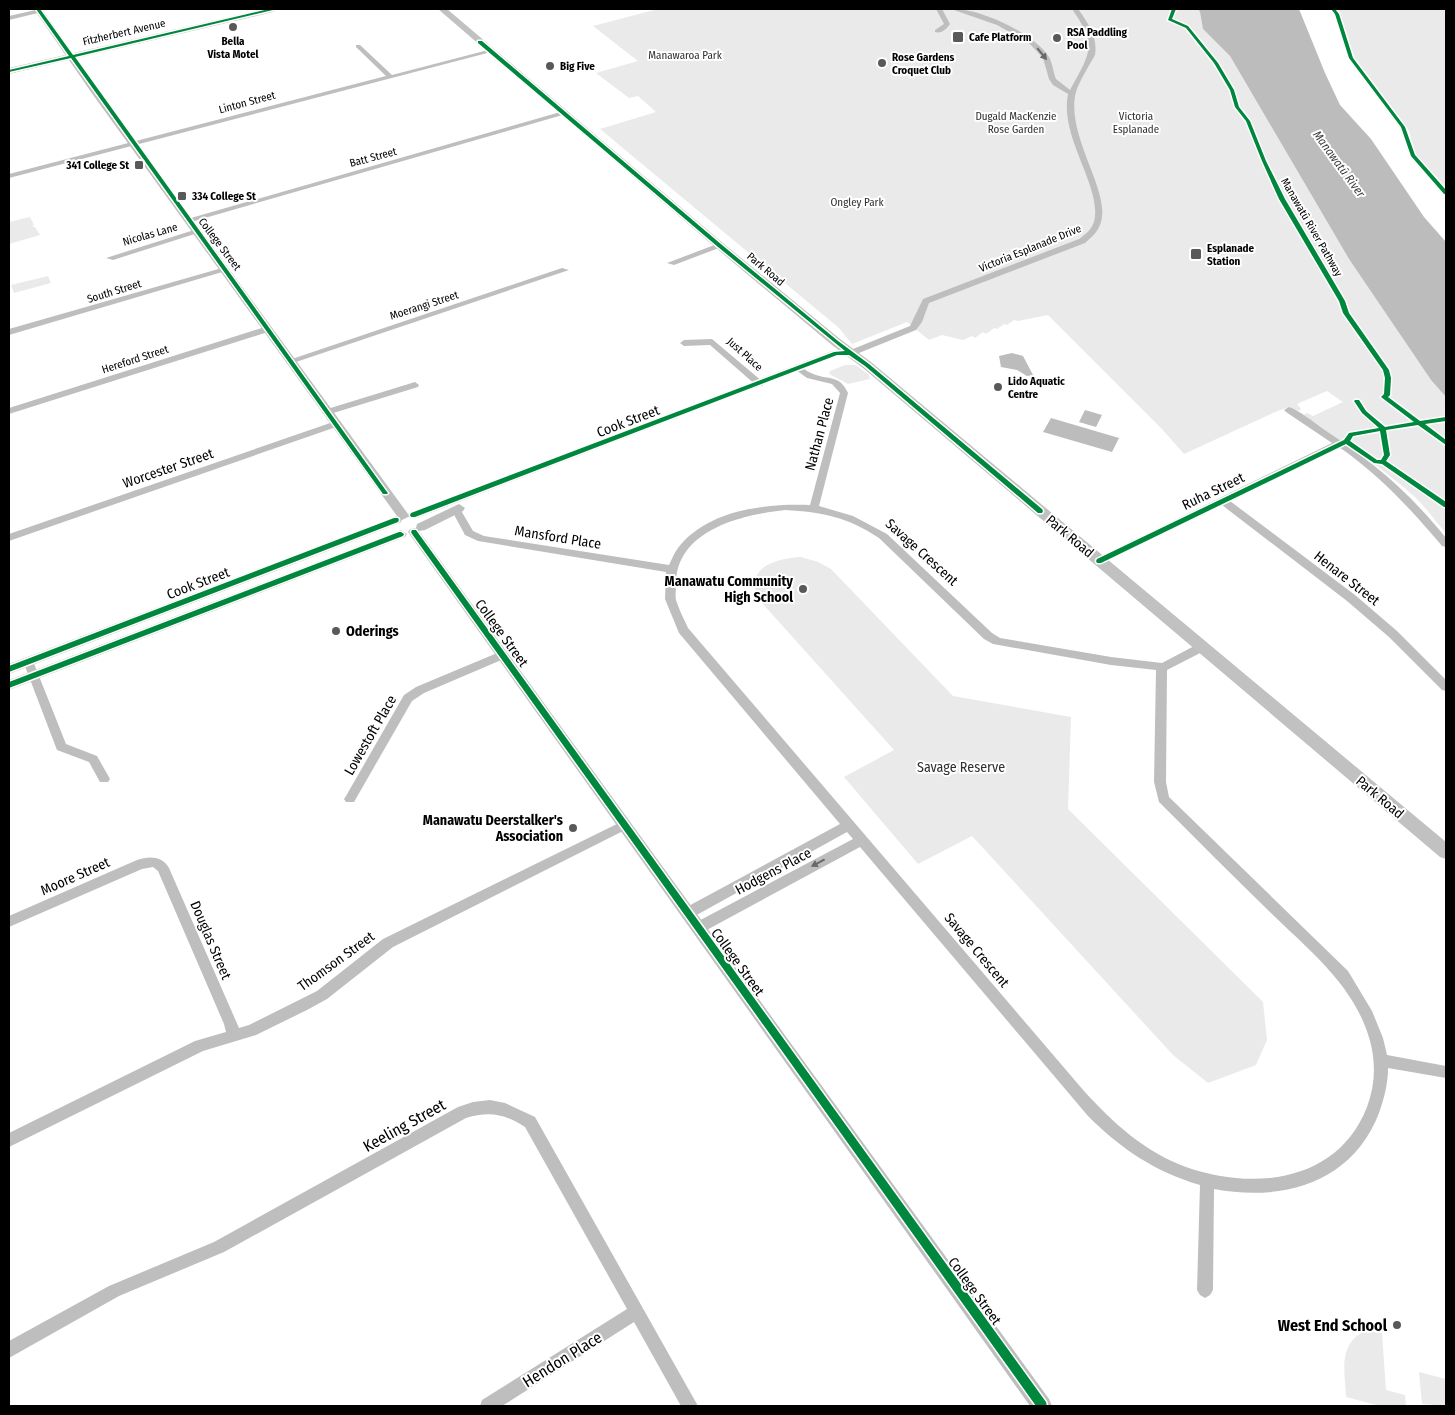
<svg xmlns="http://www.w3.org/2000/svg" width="1455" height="1415" viewBox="0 0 1455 1415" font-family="'Fira Sans Condensed',sans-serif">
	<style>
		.green { fill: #eaeaea }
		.water { fill: #bcbcbc }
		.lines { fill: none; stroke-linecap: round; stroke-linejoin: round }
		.minor { fill: #bebebe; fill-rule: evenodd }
		.tertiary { fill: #bebebe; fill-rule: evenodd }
		.secondary { fill: #c1c1c1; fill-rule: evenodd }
		.cycleway-casing { stroke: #fff; stroke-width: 3 }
		.cycleway { fill: #00873e; fill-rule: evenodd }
		.oneway { fill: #686868 }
		.poi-dot { fill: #595959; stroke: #fff; stroke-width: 2 }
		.labels { text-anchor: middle; stroke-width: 4; stroke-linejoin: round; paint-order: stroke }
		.far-street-label { font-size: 11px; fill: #000; stroke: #fff }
		.far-poi-label { font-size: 11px; font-weight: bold; fill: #000; stroke: #fff; text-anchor: start }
		.far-park-label { font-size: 11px; fill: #2f2f2f; stroke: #fff }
		.far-water-label { font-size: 12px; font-style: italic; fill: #404040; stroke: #fff }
		.street-label { font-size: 14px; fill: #000; stroke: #fff }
		.poi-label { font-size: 14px; font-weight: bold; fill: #000; stroke: #fff; text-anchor: end }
		.park-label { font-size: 14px; fill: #2f2f2f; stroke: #fff }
		.near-street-label { font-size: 16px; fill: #000; stroke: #fff }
		.near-poi-label { font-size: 16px; font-weight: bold; fill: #000; stroke: #fff; text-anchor: end }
	</style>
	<rect width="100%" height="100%" fill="#fff"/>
	<path class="green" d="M 658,9 L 1198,9 L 1200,11 L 1203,29 L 1230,56 L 1349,259 L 1431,380 L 1446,397 L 1446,533 C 1436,522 1427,509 1416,498 C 1381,466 1341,441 1303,415 L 1307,413 L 1313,416 L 1343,402 L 1327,391 L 1297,404 L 1301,409 L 1299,411 L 1286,408 L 1275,412 L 1184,454 L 1161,428 L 1048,315 L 1018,321 L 1014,320 L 1007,325 L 1004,324 L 997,329 L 994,328 L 986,334 L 983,332 L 975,338 L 972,336 L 963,340 L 942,335 L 929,340 L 907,322 L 852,344 L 839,328 L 600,129 L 656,112 L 638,96 L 629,98 L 596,73 L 638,61 L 593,26 Z
		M 1335,9 L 1446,9 L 1446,189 L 1416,156 L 1409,131 L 1355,59 L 1340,14 Z
		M 30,217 L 34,225 L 32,226 L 35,227 L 40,235 L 9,244 L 9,222 Z
		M 48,276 L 51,283 L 14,293 L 11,285 Z
		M 845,365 L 856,365 L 869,375 L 870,379 L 848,384 L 829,374 L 830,371 Z
		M 801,557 L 818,562 L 831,569 L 953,696 L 1071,717 L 1068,809 L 1263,1002 L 1267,1040 L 1256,1065 L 1208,1083 L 1173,1055 L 972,836 L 918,864 L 844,777 L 894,750 L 761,602 C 759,598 756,592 755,587 C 753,563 783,558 801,557 Z
		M 1367,1330 L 1382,1333 L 1386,1390 L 1405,1395 L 1406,1406 L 1380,1406 L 1346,1397 C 1345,1371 1337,1343 1367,1330 Z
		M 1419,1372 L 1446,1379 L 1446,1406 L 1422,1404 Z"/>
	<path class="water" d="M 1198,9 L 1299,9 L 1325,73 L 1340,105 L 1371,139 L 1424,217 L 1446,242 L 1446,397 L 1431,380 L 1349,259 L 1230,56 L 1203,29 L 1200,12 Z
		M 1012,353 L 1023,356 L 1033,375 L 1027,376 L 1017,370 L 1001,367 L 999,356 Z
		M 1085,410 L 1102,415 L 1096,427 L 1079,422 Z
		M 1051,418 L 1119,438 L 1112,452 L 1043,432 Z"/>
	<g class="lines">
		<path class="minor" d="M 40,9 L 43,11 L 42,12 L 9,20 L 9,16 Z
			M 936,9 L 942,9 L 950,24 C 947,29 941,34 935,32 L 935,30 L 944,24 Z
			M 951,9 C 978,7 1034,33 1049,57 C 1053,64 1053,72 1056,79 L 1070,90 C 1090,53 1098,46 1072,9 L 1078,9 C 1088,23 1098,37 1095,55 C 1089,66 1077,84 1075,96 C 1068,139 1110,190 1101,222 C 1098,232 1092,237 1085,243 L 929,303 L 922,322 L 916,330 L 854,355 L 848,355 L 848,351 L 910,326 L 923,299 L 1079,239 C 1086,234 1091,230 1094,222 C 1103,187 1059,138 1068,94 L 1053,85 L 1049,79 L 1043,58 L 1029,43 L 997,25 Z
			M 356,45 L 360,45 L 392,75 L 492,49 L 495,51 L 9,178 L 9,174 L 386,76 L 356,47 Z
			M 564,111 L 567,113 L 566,114 L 191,222 L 184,220 Z
			M 194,230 L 201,232 L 113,260 L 106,258 Z
			M 717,244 L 724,246 L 674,265 L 667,263 Z
			M 222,268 L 229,270 L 9,335 L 9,329 Z
			M 562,268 L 569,270 L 293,363 L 287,363 L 286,361 Z
			M 268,326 L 271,327 L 271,331 L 9,414 L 9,408 Z
			M 712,339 L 763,382 L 763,386 L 757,386 L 710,345 L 684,346 L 680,343 L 684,340 Z
			M 797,365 C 802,367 806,371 811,373 C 827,381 839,373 848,393 L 819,506 L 853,516 L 887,534 L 992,633 L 1000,638 L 1111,657 L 1162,663 L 1198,644 L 1206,644 L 1207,647 L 1206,650 L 1167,670 L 1166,782 L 1169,797 L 1348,971 L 1372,1011 L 1383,1038 L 1387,1055 L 1446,1066 L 1446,1078 L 1388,1068 C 1388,1084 1384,1099 1379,1113 C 1352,1183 1283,1202 1214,1189 L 1213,1290 L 1210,1295 L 1205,1298 L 1200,1295 L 1197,1290 L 1200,1185 C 1155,1172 1120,1148 1088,1116 L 860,847 L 703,932 L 698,934 L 693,932 L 692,928 L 693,924 L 853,839 L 847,832 L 693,917 L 688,918 L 683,917 L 682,913 L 683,909 L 840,824 L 679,633 L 665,599 L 666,572 L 478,541 L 465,535 L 451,509 L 453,507 L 459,507 L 473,531 L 484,536 L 669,565 C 672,559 674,553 678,548 C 707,510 766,503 810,505 L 840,393 L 832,384 L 807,378 L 793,368 ZM 785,510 C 823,512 847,517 879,538 L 984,639 L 993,644 L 1111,665 L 1156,670 L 1154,782 L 1159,802 C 1197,840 1234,877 1272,914 C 1307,948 1347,980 1365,1026 C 1376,1053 1377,1081 1367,1107 C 1338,1182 1254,1191 1186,1167 C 1145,1152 1113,1123 1084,1091 L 688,628 C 684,619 679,610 676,600 C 675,595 676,590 676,585 C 676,530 741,515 785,510 Z
			M 415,382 L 419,385 L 418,387 L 330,414 L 324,414 L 322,412 L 324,410 Z
			M 1289,407 C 1300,411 1312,421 1322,428 C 1372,461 1408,491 1446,538 L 1446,547 L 1442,546 C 1411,509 1379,475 1339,447 L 1230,501 L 1355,595 L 1397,631 L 1446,680 L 1446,691 L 1442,690 L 1389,637 L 1347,601 L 1222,505 L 1103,563 L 1099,564 L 1094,561 L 1095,559 L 1332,443 L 1286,412 L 1284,410 Z
			M 336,421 L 341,424 L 339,426 L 9,541 L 9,534 Z
			M 502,651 L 507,655 L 506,658 L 424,693 L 412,701 L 354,802 L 346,802 L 344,799 L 346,796 L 404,695 L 416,687 Z
			M 28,657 L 33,661 L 66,744 L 97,756 L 110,779 L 108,782 L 100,782 L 89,762 L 57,750 L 23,661 Z
			M 625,820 L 629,822 L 631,825 L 629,828 L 393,947 L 327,999 L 307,1010 L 256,1035 L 203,1051 L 9,1147 L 9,1133 L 195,1041 L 226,1032 L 224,1024 L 158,871 L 153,867 L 142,869 L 9,927 L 9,916 L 137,860 C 149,856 162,856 169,868 L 239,1028 L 249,1025 L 317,991 L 383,939 Z
			M 490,1100 L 505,1103 L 535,1117 L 698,1406 L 681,1406 L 634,1322 L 502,1406 L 480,1406 L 482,1400 L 627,1309 L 525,1127 C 505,1114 489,1111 466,1118 L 224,1252 L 119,1296 L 9,1358 L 9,1341 L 109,1286 L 214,1242 L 458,1107 L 473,1102 Z"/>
		<path class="tertiary" d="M 34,9 L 42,9 L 97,88 L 408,514 L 832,351 L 851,350 L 856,353 L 851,356 L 837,356 L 417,518 L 408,517 L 402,520 L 400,523 L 9,674 L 9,664 L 397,516 L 91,92 Z
			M 459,504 L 465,508 L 463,511 L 425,530 L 419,531 L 1049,1399 L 1052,1406 L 1030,1406 L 408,532 L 410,529 L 416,528 L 417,524 Z
			M 401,530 L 407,534 L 405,537 L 9,690 L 9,680 Z"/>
		<path class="secondary" d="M 263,9 L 277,9 L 273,12 L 9,74 L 9,68 Z
			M 438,9 L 447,9 L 724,244 L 840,339 L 871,362 L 1446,842 L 1446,859 L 1440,857 L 863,368 L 832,345 L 716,248 Z"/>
		<g class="cycleway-casing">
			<path id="cycleway" d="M 36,9 L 40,9 L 73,55 L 269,9 L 275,9 L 273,10 L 75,57 L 387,492 L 388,493 L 387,494 L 383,494 L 71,58 L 9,72 L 9,70 L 69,56 Z
				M 1172,9 L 1176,9 L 1172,19 L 1188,26 L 1218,63 L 1234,90 L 1239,107 L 1250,121 L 1266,161 L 1285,199 L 1345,301 L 1349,313 L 1389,370 L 1391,378 L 1390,395 L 1388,397 L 1420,421 L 1446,417 L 1446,421 L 1425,424 L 1446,440 L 1446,445 L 1418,425 L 1386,430 L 1390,455 L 1386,461 L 1446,502 L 1446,507 L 1444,507 L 1382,464 L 1374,463 L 1346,444 L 1101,563 L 1097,563 L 1096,561 L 1097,559 L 1344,440 L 1349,433 L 1379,428 L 1362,413 L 1354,401 L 1355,400 L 1359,400 L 1366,411 L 1385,427 L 1414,422 L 1381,397 L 1384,394 L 1385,378 L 1383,370 L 1343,313 L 1339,301 L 1279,199 L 1262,161 L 1246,121 L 1235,107 L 1230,90 L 1214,63 L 1186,28 L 1168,20 ZM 1380,431 L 1384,455 L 1381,460 L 1377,460 L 1350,441 L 1353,436 Z
				M 1331,9 L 1335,9 L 1339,14 L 1353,58 L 1405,127 L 1415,155 L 1446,190 L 1446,194 L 1444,194 L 1411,156 L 1401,127 L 1349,58 L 1335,14 Z
				M 478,41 L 482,41 L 722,245 L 838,341 L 869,364 L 1042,509 L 1043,511 L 1042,513 L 1038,513 L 865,366 L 849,355 L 837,355 L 415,517 L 411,517 L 410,515 L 411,513 L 834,352 L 845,351 L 718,247 L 478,43 Z
				M 394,518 L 398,518 L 399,520 L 398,522 L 9,672 L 9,666 Z
				M 412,530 L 416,530 L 1046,1402 L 1047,1406 L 1036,1406 L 412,534 L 411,532 Z
				M 399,532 L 401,532 L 404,534 L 403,536 L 9,688 L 9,682 Z"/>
		</g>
		<use href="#cycleway" class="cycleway"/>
	</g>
	<defs><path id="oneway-solid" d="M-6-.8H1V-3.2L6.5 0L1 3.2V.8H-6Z" transform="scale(1.25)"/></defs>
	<g class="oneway">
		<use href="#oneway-solid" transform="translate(1042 54) rotate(51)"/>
		<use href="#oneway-solid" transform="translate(818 863) rotate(152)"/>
	</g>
	<g class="poi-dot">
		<circle cx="233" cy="27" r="5"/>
		<rect x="952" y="31" width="12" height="12" rx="2.5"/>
		<circle cx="1057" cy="38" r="5"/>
		<circle cx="882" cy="63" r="5"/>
		<circle cx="550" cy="66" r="5"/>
		<rect x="134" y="160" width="10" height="10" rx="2.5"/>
		<rect x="177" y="191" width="10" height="10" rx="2.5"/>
		<rect x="1190" y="248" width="12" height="12" rx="2.5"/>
		<circle cx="998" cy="387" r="5"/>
		<circle cx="803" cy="589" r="5"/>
		<circle cx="336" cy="631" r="5"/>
		<circle cx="573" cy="828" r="5"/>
		<circle cx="1397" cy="1325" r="5"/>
	</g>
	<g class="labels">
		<g class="far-street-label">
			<text transform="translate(124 32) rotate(-13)" y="4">Fitzherbert Avenue</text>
			<text transform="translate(247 102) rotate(-15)" y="4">Linton Street</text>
			<text transform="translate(373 157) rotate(-15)" y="4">Batt Street</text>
			<text transform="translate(1312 227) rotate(60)" y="4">Manawatū River Pathway</text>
			<text transform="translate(150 234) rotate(-16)" y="4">Nicolas Lane</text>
			<text transform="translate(220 244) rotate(53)" y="4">College Street</text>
			<text transform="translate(1030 248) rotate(-22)" y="4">Victoria Esplanade Drive</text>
			<text transform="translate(766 269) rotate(40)" y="4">Park Road</text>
			<text transform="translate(114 291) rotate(-17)" y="4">South Street</text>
			<text transform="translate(424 305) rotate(-18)" y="4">Moerangi Street</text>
			<text transform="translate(745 354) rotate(42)" y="4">Just Place</text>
			<text transform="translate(135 359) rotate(-18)" y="4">Hereford Street</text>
		</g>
		<g class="far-poi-label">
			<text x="1067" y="36">RSA Paddling<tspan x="1067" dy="13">Pool</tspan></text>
			<text x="969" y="41">Cafe Platform</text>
			<text x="233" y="45" text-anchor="middle">Bella<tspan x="233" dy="13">Vista Motel</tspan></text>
			<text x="892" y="61">Rose Gardens<tspan x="892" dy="13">Croquet Club</tspan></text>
			<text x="560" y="70">Big Five</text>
			<text x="129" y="169" text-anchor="end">341 College St</text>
			<text x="192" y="200">334 College St</text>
			<text x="1207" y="252">Esplanade<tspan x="1207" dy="13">Station</tspan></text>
			<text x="1008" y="385">Lido Aquatic<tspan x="1008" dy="13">Centre</tspan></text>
		</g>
		<g class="far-park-label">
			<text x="685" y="59">Manawaroa Park</text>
			<text x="1016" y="120">Dugald MacKenzie<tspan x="1016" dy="13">Rose Garden</tspan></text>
			<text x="1136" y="120">Victoria<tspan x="1136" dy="13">Esplanade</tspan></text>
			<text x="857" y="206">Ongley Park</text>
		</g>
		<g class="far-water-label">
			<text transform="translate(1339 164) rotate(54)" y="4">Manawatū River</text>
		</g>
		<g class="street-label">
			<text transform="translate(628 421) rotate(-21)" y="5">Cook Street</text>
			<text transform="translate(819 434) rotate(-75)" y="5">Nathan Place</text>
			<text transform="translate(168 468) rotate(-19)" y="5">Worcester Street</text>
			<text transform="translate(1213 491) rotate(-26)" y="5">Ruha Street</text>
			<text transform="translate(1070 536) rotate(40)" y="5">Park Road</text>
			<text transform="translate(558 537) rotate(9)" y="5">Mansford Place</text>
			<text transform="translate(922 552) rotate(42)" y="5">Savage Crescent</text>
			<text transform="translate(1347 578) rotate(38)" y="5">Henare Street</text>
			<text transform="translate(198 583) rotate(-21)" y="5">Cook Street</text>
			<text transform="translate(502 633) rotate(54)" y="5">College Street</text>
			<text transform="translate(370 735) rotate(-60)" y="5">Lowestoft Place</text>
			<text transform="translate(1380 797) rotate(40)" y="5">Park Road</text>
			<text transform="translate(773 871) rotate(-28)" y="5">Hodgens Place</text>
			<text transform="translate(75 876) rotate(-24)" y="5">Moore Street</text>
			<text transform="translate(211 940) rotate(67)" y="5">Douglas Street</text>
			<text transform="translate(977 950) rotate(50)" y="5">Savage Crescent</text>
			<text transform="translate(336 961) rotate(-36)" y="5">Thomson Street</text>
			<text transform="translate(738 962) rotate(54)" y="5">College Street</text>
			<text transform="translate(975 1291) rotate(54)" y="5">College Street</text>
		</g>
		<g class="poi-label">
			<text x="793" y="586">Manawatu Community<tspan x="793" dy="16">High School</tspan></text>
			<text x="346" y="636" text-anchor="start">Oderings</text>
			<text x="563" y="825">Manawatu Deerstalker's<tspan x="563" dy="16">Association</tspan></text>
		</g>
		<g class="park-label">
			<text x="961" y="772">Savage Reserve</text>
		</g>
		<g class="near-street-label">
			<text transform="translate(404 1125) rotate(-29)" y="6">Keeling Street</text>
			<text transform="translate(562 1359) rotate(-32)" y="6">Hendon Place</text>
		</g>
		<g class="near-poi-label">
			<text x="1387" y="1331">West End School</text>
		</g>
	</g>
	<rect width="1455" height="1415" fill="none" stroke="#000000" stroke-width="20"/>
</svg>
